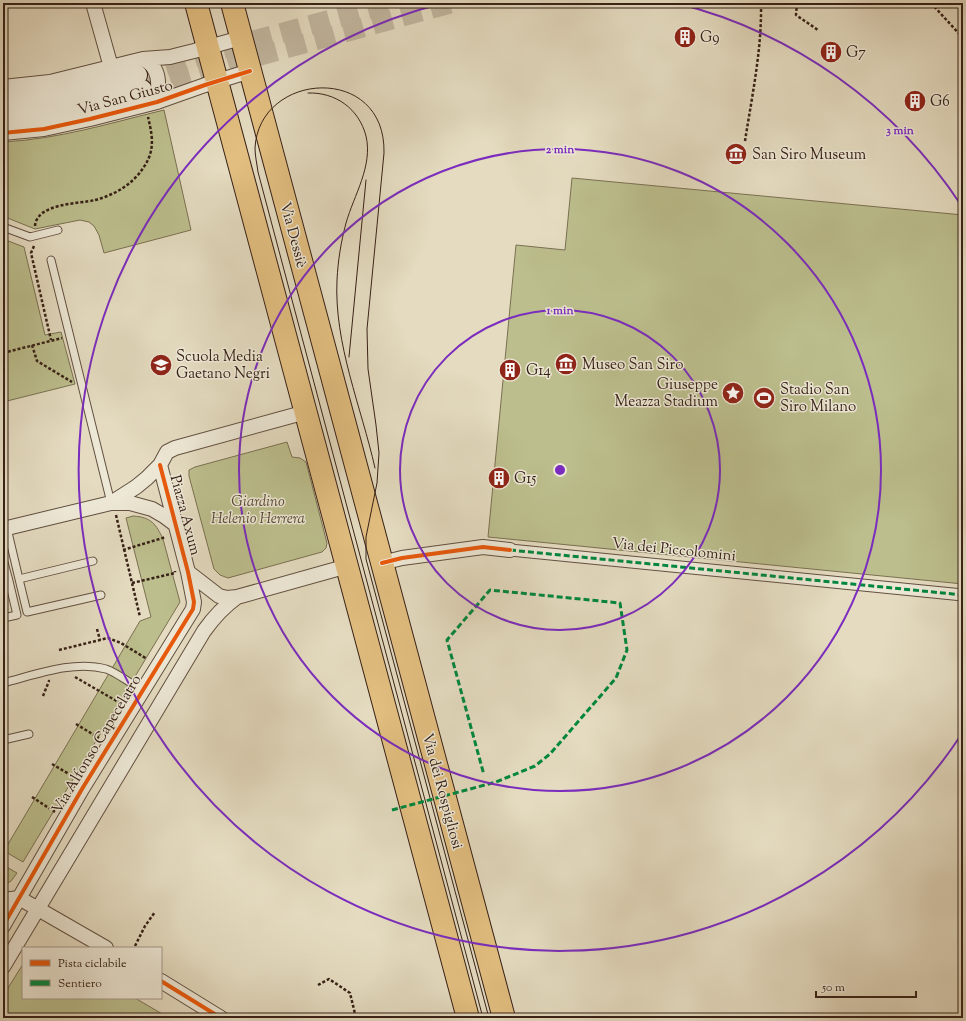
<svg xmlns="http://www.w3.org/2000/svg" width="966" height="1021" viewBox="0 0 966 1021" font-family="'Sorts Mill Goudy',serif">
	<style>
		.green { fill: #bcbe8d; stroke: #7a7052 }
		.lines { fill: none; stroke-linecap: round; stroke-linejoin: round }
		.secondary-tunnel { stroke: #c1b69e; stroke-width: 20; stroke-dasharray: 20 10; stroke-linecap: butt }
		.service-casing { stroke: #625041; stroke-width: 9 }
		.pedestrian-casing { stroke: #625041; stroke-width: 13 }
		.minor-casing { stroke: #625041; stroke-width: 16 }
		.secondary-casing { stroke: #372117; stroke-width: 22 }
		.primary-casing { stroke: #372117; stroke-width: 24 }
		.path { stroke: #372117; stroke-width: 2.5; stroke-dasharray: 3 2; stroke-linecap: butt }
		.service { stroke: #ede8d6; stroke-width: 7 }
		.pedestrian { stroke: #ede8d6; stroke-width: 11 }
		.minor { stroke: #ede8d6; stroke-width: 14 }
		.secondary { stroke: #ede8d6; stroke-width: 20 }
		.primary { stroke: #e2be80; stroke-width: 22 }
		.tram { stroke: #372117; stroke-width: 1 }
		.quiet { stroke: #00873e; stroke-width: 3; stroke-dasharray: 6 3; stroke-linecap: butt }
		.cycleway-casing { stroke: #ede8d6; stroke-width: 6 }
		.cycleway { stroke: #e8590c; stroke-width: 4 }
		.ring { fill: none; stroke: #7b2cbf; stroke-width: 2 }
		.labels { text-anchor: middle; stroke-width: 3; stroke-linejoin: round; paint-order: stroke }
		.poi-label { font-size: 15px; fill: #372117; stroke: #ede8d6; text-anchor: start }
		.street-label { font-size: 15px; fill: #372117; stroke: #ede8d6 }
		.park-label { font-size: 15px; font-style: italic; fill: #584834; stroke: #ede8d6 }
		.centre { fill: #7b2cbf; stroke: #ede8d6; stroke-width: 2 }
		.ring-label { font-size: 12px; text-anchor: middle; font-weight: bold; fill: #7b2cbf; stroke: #ede8d6; stroke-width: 3; stroke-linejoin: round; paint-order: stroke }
	</style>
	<rect width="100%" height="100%" fill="#e4dbc0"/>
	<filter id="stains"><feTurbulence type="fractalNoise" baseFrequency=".005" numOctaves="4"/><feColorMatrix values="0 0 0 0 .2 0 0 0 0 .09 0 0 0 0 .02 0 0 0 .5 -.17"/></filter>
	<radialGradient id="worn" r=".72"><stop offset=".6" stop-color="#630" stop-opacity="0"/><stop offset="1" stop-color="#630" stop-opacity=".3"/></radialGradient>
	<path class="green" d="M 164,110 L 191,230 L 104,253 L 99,235 L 94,226 L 89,222 L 80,220 L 35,229 L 10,219 L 6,217 L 3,212 L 3,142 C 60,139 110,123 164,110 Z
		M 572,178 L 963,215 L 963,584 L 488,537 L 516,245 L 565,250 Z
		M 3,239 L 24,247 L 45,335 L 61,332 L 75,384 L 3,402 Z
		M 287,442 L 292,457 L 300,458 L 306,462 L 327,543 L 326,548 L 322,552 L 228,578 L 220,575 L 214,569 L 189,476 L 189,470 L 195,467 Z
		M 133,516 C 151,517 156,524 163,539 L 180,602 L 23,862 L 4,851 L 140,621 L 151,617 L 126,518 Z
		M 3,865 L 17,873 L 11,881 L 3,886 Z
		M 23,964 L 23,998 L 135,998 L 169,1018 L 3,1018 L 3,996 Z"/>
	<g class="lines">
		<path class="secondary-tunnel" d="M 137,75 L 222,49 L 392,3
			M 142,90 L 229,64 L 452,3"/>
		<g class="service-casing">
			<path id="service" d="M 3,227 L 30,237 L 58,230
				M 51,260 L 111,503
				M 7,528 L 19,579
				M 3,559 L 9,581
				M 93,561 L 19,579 L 27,612 L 101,595
				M 3,582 L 9,581 L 17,615 L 3,618
				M 3,683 C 35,675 73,660 106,669 C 116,672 133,685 143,691
				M 3,740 L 29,734"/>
		</g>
		<g class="pedestrian-casing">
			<path id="pedestrian" d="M 510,550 L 963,595"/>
		</g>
		<g class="minor-casing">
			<path id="minor" d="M 93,3 L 111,67
				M 143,59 C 161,67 159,85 157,102
				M 3,87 L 50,82 L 143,59 L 170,57 L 194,51 L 241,38
				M 3,133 L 44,129 L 90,119 L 157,102 L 205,85 L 250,71
				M 111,503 L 136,487 L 147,478 L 160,465 L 167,452 L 175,448 L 306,412
				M 3,529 L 111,503 L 130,503 L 152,509 L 164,516 L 176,525
				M 382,563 L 402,558 L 483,547 L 510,550
				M 188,572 L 219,596 L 227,598 L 237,597 L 337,569 L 347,568
				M 19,898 L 106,948
				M 3,900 L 19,898
				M 3,926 L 82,789 L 193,609 L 194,602 L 188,572 L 160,465
				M 3,967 L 204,631 C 214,617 223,607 237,597
				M 161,981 L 221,1018"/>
		</g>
		<g class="secondary-casing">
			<path id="secondary" d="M 3,102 L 43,97 L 137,75
				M 3,118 L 47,113 L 142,90"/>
		</g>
		<g class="primary-casing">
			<path id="primary" d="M 196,3 L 468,1018
				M 232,3 L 504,1018"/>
		</g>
		<path class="path" d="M 797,3 L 796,15 L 818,30
			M 931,3 L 963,38
			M 745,141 C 752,96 762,49 761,3
			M 35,226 C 37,203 78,204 95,200 C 111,196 126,188 137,176 C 155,155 154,142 148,117
			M 34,246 L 31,253 L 51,340
			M 3,338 L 6,351
			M 32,345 L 37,361 L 72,382
			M 3,353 L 62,338
			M 116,515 L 140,617
			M 123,550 L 166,537
			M 132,583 L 175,573 L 175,571
			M 97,629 L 100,640
			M 59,650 L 108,638 L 121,643 L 147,659
			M 75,677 L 120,703
			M 43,696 L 49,681 L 50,681
			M 76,724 L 99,738
			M 52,764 L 74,777
			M 32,797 L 55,812
			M 135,946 L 145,926 L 155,912
			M 318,985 L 329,979 L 350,993 L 356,1018
			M 301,1015 L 305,1018"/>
		<use href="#service" class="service"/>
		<use href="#pedestrian" class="pedestrian"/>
		<use href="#minor" class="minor"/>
		<use href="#secondary" class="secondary"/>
		<use href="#primary" class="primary"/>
		<path class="tram" d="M 308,93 C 336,92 359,109 366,136 C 373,166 354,195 346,223 C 341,242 338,260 337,280 C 334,344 361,406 375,468
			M 349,357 L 366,180
			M 483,1018 L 258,172 C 257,164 255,156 255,148 C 259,71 386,63 384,153 L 367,329 L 368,369 L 376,425 L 379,453 L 377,483 L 366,537 L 366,559 L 489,1018"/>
		<path class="quiet" d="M 510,550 L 963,595
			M 392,810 L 496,782 L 535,766 L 550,754 L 616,678 L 627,650 L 620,603 L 490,590 L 447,640 L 484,775"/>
		<g class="cycleway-casing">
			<path id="cycleway" d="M 3,133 L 44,129 L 90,119 L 157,102 L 205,85 L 250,71
				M 382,563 L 402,558 L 483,547 L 510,550
				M 3,926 L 82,789 L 193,609 L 194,602 L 188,572 L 160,465
				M 161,981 L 221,1018"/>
		</g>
		<use href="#cycleway" class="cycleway"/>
	</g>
	<g class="ring">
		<circle cx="560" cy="470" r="160"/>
		<circle cx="560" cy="470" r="321"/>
		<path d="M961 735A481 481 0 1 1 444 3M676 3A481 481 0 0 1 961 205"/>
	</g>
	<defs>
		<g id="building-disc" transform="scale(1.15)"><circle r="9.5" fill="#8f2418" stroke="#ede8d6"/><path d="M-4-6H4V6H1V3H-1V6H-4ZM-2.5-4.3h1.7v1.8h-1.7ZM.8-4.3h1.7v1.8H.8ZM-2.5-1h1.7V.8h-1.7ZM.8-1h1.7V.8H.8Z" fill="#fff"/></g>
		<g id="museum-disc" transform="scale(1.15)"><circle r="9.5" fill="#8f2418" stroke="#ede8d6"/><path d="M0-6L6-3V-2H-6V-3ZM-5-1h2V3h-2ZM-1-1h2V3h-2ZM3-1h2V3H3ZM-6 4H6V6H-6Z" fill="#fff"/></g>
		<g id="school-disc" transform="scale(1.15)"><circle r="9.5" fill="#8f2418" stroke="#ede8d6"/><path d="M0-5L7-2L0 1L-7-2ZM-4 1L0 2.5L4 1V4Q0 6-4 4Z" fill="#fff"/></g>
		<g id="sight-disc" transform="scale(1.15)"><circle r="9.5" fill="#8f2418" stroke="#ede8d6"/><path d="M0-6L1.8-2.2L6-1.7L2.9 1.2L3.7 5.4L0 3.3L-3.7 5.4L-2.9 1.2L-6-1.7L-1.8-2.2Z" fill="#fff"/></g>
		<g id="stadium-disc" transform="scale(1.15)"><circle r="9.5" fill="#8f2418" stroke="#ede8d6"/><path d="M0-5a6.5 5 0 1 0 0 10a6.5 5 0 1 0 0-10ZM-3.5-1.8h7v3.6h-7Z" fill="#fff"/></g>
	</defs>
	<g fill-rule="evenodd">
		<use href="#building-disc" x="685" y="37"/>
		<use href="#building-disc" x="831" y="52"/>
		<use href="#building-disc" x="915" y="101"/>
		<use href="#museum-disc" x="736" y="154"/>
		<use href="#museum-disc" x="566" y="364"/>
		<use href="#school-disc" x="161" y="365"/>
		<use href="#building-disc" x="510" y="370"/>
		<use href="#sight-disc" x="733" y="393"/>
		<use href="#stadium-disc" x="764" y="398"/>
		<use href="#building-disc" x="499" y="478"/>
	</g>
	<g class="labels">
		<g class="poi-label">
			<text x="700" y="42">G9</text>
			<text x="846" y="57">G7</text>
			<text x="930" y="106">G6</text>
			<text x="752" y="159">San Siro Museum</text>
			<text x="176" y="361">Scuola Media<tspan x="176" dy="17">Gaetano Negri</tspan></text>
			<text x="582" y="369">Museo San Siro</text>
			<text x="526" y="375">G14</text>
			<text x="718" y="389" text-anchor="end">Giuseppe<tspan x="718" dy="17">Meazza Stadium</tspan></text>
			<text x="780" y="394">Stadio San<tspan x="780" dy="17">Siro Milano</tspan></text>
			<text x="514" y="483">G15</text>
		</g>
		<g class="street-label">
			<text transform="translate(125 97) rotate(-15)" y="5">Via San Giusto</text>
			<text transform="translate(294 235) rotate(75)" y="5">Via Dessiè</text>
			<text transform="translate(186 515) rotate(75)" y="5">Piazza Axum</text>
			<text transform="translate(674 549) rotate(6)" y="5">Via dei Piccolomini</text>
			<text transform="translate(96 744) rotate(-59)" y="5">Via Alfonso Capecelatro</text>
			<text transform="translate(443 791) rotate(75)" y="5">Via dei Rospigliosi</text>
		</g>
		<g class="park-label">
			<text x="258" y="506">Giardino<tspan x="258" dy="17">Helenio Herrera</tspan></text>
		</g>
	</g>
	<circle cx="560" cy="470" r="6" class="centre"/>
	<g class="ring-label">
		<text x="900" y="134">3 min</text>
		<text x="560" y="153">2 min</text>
		<text x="560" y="314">1 min</text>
	</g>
	<rect width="966" height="1021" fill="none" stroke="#e4dbc0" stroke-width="16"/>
	<rect x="4" y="4" width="958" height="1013" fill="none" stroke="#372117" stroke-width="2"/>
	<rect x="8" y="8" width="950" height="1005" fill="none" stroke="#372117"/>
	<rect x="22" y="947" width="140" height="52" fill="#ede8d6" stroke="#a4988a"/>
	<rect x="30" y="960" width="20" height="6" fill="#e8590c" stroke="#a4988a"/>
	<text x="58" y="967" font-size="12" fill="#372117">Pista ciclabile</text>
	<rect x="30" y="980" width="20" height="6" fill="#00873e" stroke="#a4988a"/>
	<text x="58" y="987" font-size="12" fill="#372117">Sentiero</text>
	<path d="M816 991v6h100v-6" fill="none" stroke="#372117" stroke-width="2"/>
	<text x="822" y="991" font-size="12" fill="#372117" stroke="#ede8d6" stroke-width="3" paint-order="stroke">50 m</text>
	<rect width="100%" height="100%" filter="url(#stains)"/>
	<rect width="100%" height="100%" fill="url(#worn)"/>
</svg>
